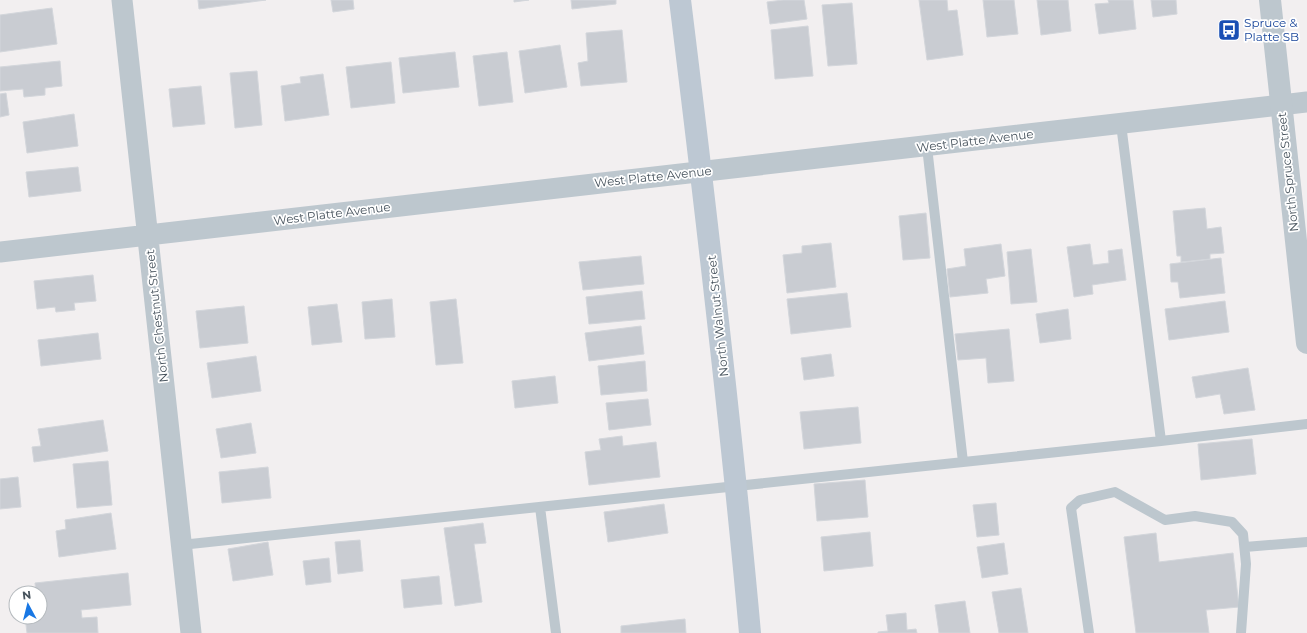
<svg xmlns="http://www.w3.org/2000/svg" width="1307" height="633" viewBox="0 0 1307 633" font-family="Montserrat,sans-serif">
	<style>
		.building { fill: #c9ccd2; stroke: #d3d6db }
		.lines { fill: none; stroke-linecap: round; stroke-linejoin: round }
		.service { stroke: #bdc7ce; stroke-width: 10 }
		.minor { stroke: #bdc7ce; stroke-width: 21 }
		.tertiary { stroke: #bdc7ce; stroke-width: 22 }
		.secondary { stroke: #bdc8d3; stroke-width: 22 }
		.labels { text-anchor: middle; stroke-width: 3.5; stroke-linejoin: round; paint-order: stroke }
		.transit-label { font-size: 12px; fill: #164399; stroke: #fff; text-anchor: start }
		.street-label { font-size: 12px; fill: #47535d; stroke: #fff }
	</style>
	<rect width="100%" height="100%" fill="#f2eff0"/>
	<path class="building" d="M 198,0 L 266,0 L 199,9 Z
		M 331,0 L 353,0 L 354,9 L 333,12 Z
		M 514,0 L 529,0 L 514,2 Z
		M 571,0 L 616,0 L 616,4 L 572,9 Z
		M 783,0 L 804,0 L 807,19 L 770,24 L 767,2 Z
		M 919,0 L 947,0 L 948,11 L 957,10 L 963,55 L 927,60 Z
		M 983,0 L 1014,0 L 1018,34 L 987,37 Z
		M 1037,0 L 1068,0 L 1071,31 L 1041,35 Z
		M 1108,0 L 1133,0 L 1136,29 L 1099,34 L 1095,4 L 1109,3 Z
		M 1151,0 L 1176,0 L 1177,14 L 1153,17 Z
		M 852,3 L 857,64 L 828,66 L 822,5 Z
		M 52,8 L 57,44 L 0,52 L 0,15 Z
		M 808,26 L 813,76 L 775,79 L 771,30 Z
		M 622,30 L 627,82 L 581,86 L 578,63 L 588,61 L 586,33 Z
		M 560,45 L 567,87 L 525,93 L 519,51 Z
		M 455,52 L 459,87 L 403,93 L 399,58 Z
		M 507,52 L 513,102 L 479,106 L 473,56 Z
		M 60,61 L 62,86 L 45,88 L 45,95 L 24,97 L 23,89 L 0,91 L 0,67 Z
		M 391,62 L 395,103 L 351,108 L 346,67 Z
		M 257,71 L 262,125 L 235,128 L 230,73 Z
		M 323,74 L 329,115 L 285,121 L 281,86 L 301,83 L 300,77 Z
		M 201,86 L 205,124 L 173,127 L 169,89 Z
		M 6,93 L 9,115 L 0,117 L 0,94 Z
		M 74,114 L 78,146 L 27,153 L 23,122 Z
		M 78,167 L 81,191 L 29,197 L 26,172 Z
		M 1205,208 L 1207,229 L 1221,227 L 1224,253 L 1210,254 L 1210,259 L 1181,262 L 1181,256 L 1177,256 L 1173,211 Z
		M 926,213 L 930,258 L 903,260 L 899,216 Z
		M 831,243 L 836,287 L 787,293 L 783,255 L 802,253 L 802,246 Z
		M 1001,244 L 1005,276 L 986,279 L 988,293 L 950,297 L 947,269 L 966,266 L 964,249 Z
		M 1090,244 L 1093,265 L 1109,263 L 1108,251 L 1122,249 L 1126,280 L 1092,285 L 1093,294 L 1074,297 L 1067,247 Z
		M 1031,249 L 1037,302 L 1011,304 L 1007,252 Z
		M 641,256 L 644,284 L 583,290 L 579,262 Z
		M 1221,258 L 1225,293 L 1180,298 L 1178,282 L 1171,282 L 1170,264 Z
		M 93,275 L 96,301 L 74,303 L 75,310 L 56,312 L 55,307 L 37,309 L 34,281 Z
		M 642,291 L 645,319 L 589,324 L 586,297 Z
		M 847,293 L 851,327 L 791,334 L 787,299 Z
		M 392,299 L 395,337 L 365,339 L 362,302 Z
		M 456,299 L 463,363 L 436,365 L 430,302 Z
		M 1225,301 L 1229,332 L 1169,340 L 1165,309 Z
		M 337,304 L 342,342 L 312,345 L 308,307 Z
		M 244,306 L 248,343 L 200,348 L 196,311 Z
		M 1068,309 L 1071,339 L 1040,343 L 1036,314 Z
		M 641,326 L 644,354 L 589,361 L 585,333 Z
		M 1009,329 L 1014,381 L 988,383 L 986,358 L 958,360 L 955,334 Z
		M 98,333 L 101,359 L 41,366 L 38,340 Z
		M 831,354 L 834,376 L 804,380 L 801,358 Z
		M 256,356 L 261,391 L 212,398 L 207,363 Z
		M 645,361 L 647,391 L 601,395 L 598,366 Z
		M 1248,368 L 1255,410 L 1224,414 L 1220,394 L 1196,398 L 1192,377 Z
		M 555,376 L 558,403 L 515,408 L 512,381 Z
		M 648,399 L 651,425 L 609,430 L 606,403 Z
		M 858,407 L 861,443 L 804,449 L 800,412 Z
		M 103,420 L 108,451 L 34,462 L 32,447 L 41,446 L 38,429 Z
		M 251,423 L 256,453 L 221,458 L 216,429 Z
		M 622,436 L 623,446 L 656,442 L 660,477 L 589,485 L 585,452 L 601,450 L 599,439 Z
		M 1252,439 L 1256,474 L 1201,480 L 1198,444 Z
		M 108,461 L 112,505 L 77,508 L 73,464 Z
		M 268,467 L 271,498 L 222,503 L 219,472 Z
		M 18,477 L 21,507 L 0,509 L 0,479 Z
		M 865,480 L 868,517 L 817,521 L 814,484 Z
		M 996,503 L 999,535 L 977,537 L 973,505 Z
		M 664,504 L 668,533 L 608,542 L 604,512 Z
		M 111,513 L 116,549 L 59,557 L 56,531 L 66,529 L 65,520 Z
		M 483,523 L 486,543 L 474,544 L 482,602 L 455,606 L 444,528 Z
		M 870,532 L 873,566 L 824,571 L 821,537 Z
		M 1156,533 L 1159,562 L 1233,553 L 1239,607 L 1206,610 L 1209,633 L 1136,633 L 1124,537 Z
		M 360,540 L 363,571 L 338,574 L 335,542 Z
		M 268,542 L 273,575 L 233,581 L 228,549 Z
		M 1004,543 L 1008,574 L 982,578 L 977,547 Z
		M 329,558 L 331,582 L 306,585 L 303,561 Z
		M 128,573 L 131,605 L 81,610 L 82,618 L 97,617 L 98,633 L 27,633 L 25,617 L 40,617 L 40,593 L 36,593 L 35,583 Z
		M 439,576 L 442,604 L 404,608 L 401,580 Z
		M 1021,588 L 1028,633 L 999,633 L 992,592 Z
		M 965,601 L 970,633 L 939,633 L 935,605 Z
		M 906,613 L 907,630 L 916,629 L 917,633 L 878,633 L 878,632 L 888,631 L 886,615 Z
		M 685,619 L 686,633 L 621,633 L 621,626 Z"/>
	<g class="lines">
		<path class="service" d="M 1121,124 L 1161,441
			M 927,147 L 963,462
			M 540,507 L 556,633
			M 181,545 L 1161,441 L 1307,424
			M 1245,547 L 1307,542
			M 1089,633 L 1071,508 L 1080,500 L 1115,492 L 1165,520 L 1195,516 L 1232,522 L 1243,534 L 1246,564 L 1241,633"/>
		<path class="minor" d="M 122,0 L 191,633
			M 0,252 L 1307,102"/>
		<path class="tertiary" d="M 1270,0 L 1307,343"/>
		<path class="secondary" d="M 680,0 C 706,211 731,422 750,633"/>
	</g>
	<defs>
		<g id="bus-square" transform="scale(1.15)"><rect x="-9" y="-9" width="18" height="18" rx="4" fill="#1a4fb4" stroke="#fff"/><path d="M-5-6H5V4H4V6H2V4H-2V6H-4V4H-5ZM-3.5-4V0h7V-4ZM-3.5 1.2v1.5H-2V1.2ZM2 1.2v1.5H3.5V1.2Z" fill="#fff"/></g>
	</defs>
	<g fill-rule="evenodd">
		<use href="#bus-square" x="1229" y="30"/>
	</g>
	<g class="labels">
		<g class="transit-label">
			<text x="1244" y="27">Spruce &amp;<tspan x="1244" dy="14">Platte SB</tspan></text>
		</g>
		<g class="street-label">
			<text transform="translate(975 141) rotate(-7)" y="4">West Platte Avenue</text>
			<text transform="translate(1288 172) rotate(-96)" y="4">North Spruce Street</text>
			<text transform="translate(653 177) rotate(-6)" y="4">West Platte Avenue</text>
			<text transform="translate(332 214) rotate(-7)" y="4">West Platte Avenue</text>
			<text transform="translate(157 316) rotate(-96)" y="4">North Chestnut Street</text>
			<text transform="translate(718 316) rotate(-96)" y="4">North Walnut Street</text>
		</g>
	</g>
	<g transform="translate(28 605) rotate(353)"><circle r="19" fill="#ffffff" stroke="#b5babe"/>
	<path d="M0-3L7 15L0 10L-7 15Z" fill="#1877e4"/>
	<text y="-6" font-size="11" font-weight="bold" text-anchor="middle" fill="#47535d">N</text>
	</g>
</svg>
